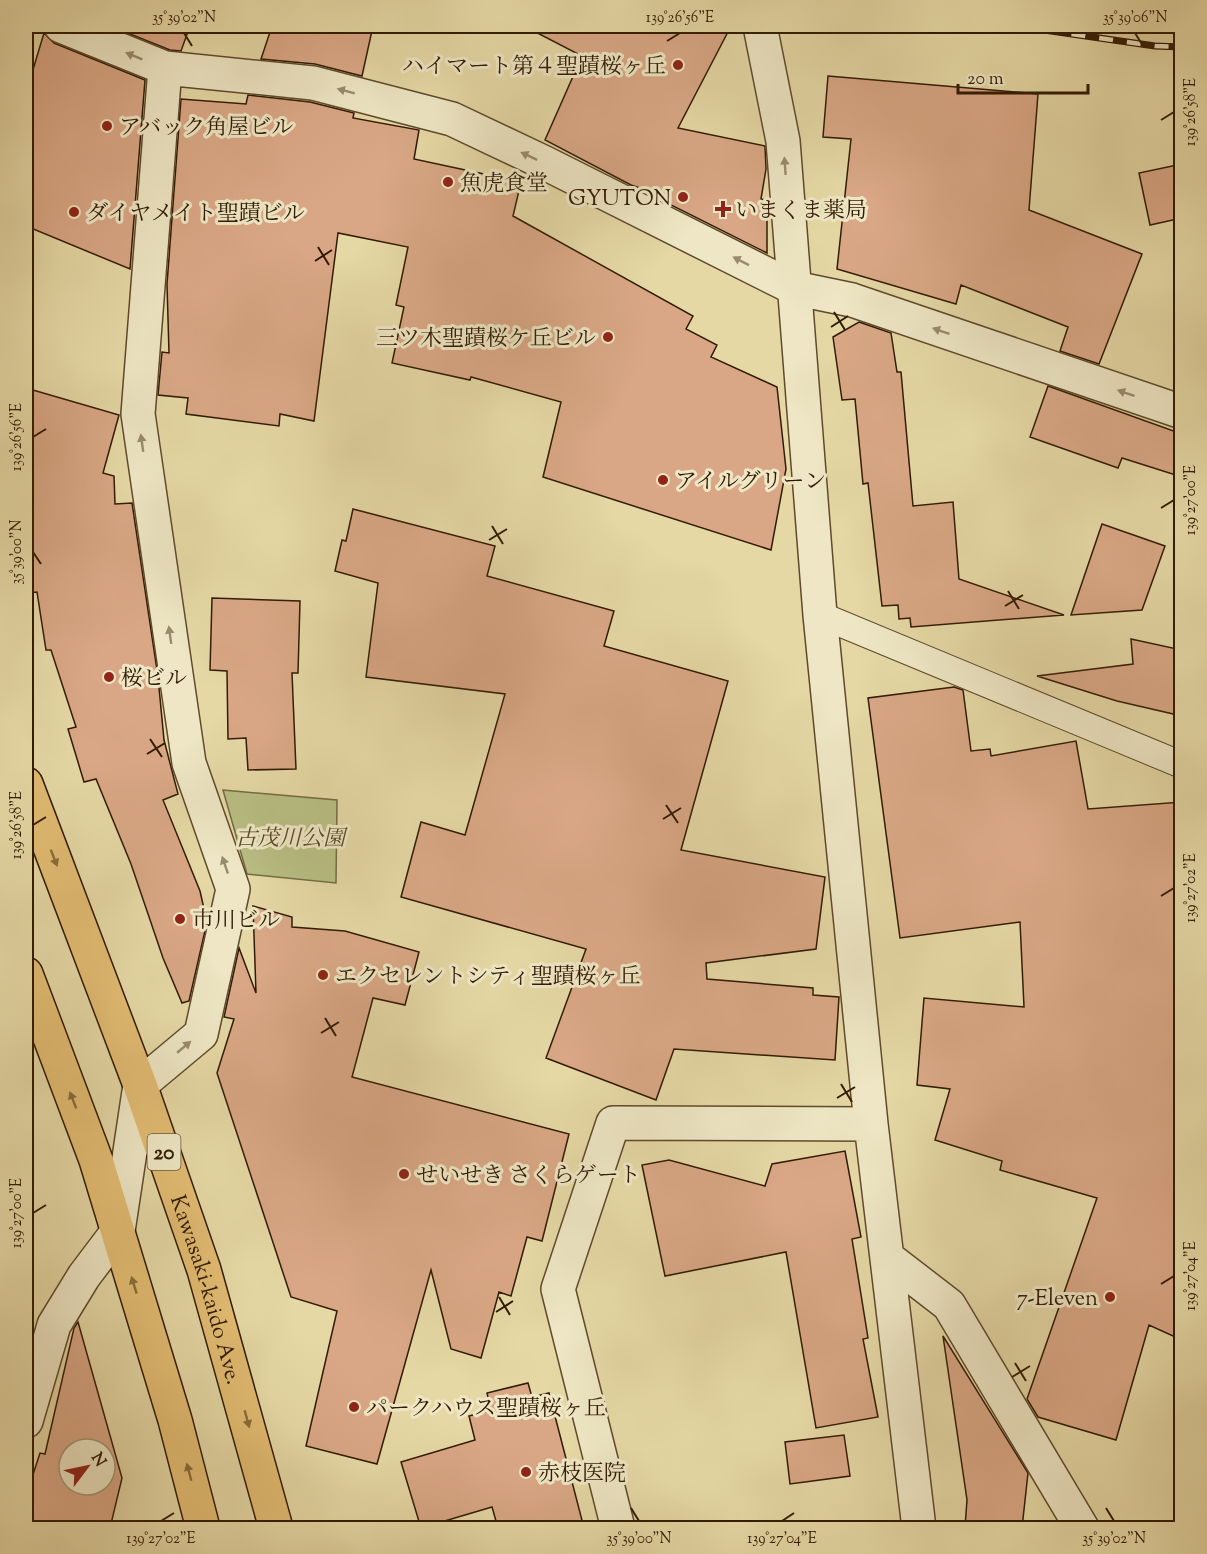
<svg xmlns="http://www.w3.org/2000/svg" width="1207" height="1554" viewBox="0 0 1207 1554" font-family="'Sorts Mill Goudy','Noto Serif JP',serif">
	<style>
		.green { fill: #b8be83; stroke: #756c44; stroke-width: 1.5 }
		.building { fill: #d9a785; stroke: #321b04; stroke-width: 1.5; fill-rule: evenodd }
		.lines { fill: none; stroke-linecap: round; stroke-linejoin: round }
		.service-casing { stroke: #5f4a2c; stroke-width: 28 }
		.minor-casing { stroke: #5f4a2c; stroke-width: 36 }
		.primary-casing { stroke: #321b04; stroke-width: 36 }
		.service { stroke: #eee6c4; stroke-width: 26 }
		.minor { stroke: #eee6c4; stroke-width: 33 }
		.primary { stroke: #e2bc72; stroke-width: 33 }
		.rail-casing { stroke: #321b04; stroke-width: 7 }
		.rail { stroke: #eee6c4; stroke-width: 4.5; stroke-dasharray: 14; stroke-linecap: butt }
		.oneway { fill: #998b6e }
		.oneway2 { fill: #8a6c3b }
		.ticks { fill: none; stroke: #321b04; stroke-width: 2 }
		.poi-dot { fill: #8f2418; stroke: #eee6c4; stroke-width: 2 }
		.labels { text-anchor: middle; stroke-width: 6; stroke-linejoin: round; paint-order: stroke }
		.shield { fill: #eee6c4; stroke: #6a583e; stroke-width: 1.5 }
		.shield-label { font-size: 21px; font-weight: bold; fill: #321b04 }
		.poi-label { font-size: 22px; fill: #321b04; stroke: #eee6c4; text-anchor: start }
		.park-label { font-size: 22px; font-style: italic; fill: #5a4c2a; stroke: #eee6c4 }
		.street-label { font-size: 22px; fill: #321b04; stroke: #eee6c4 }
		.neatline { fill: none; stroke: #321b04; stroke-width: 2 }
		.ticks-label { font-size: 15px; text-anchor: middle; fill: #321b04 }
	</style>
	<rect width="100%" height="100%" fill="#e5d8a5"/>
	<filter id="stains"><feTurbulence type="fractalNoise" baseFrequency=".00333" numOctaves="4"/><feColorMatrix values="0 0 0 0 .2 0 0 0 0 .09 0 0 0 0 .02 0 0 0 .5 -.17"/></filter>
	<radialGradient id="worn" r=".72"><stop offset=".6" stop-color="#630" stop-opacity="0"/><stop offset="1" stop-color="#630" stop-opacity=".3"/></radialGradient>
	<path class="green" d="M 223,790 L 337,800 L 336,883 L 247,874 Z"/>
	<path class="building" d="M 110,26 L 190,26 L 181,51 L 170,50 Z
		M 272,26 L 373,26 L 362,76 L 315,64 L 261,59 Z
		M 524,26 L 731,26 L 678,128 L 765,146 L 766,169 L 761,199 L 767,200 L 767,253 L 667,203 L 669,198 L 631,185 L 545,140 L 582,56 Z
		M 44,33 L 54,43 L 145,80 L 130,269 L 26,226 L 26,93 Z
		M 828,76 L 1038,94 L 1029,210 L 1142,254 L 1099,364 L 1060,351 L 1068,327 L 961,285 L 956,304 L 837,269 L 851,139 L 823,137 Z
		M 248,95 L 310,102 L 354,113 L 353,118 L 419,130 L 414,159 L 521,182 L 513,216 L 693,316 L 686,329 L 717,345 L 711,357 L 777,387 L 786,469 L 771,550 L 543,477 L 561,402 L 471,377 L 470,380 L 392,363 L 404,307 L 396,305 L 408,247 L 338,233 L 314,421 L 280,414 L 279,426 L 186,414 L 188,398 L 158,395 L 162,352 L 169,353 L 167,284 L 181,99 L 246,104 Z
		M 1182,164 L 1182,218 L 1150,225 L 1139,173 Z
		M 859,322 L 891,333 L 897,372 L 901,372 L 913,506 L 953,502 L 959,579 L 1064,615 L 911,627 L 910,618 L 899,619 L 898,605 L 882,606 L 868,483 L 863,484 L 855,399 L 842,400 L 833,337 Z
		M 1048,386 L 1182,434 L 1182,477 L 1122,458 L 1118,468 L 1030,437 Z
		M 26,388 L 119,415 L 103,473 L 114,476 L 115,504 L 132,503 L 158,677 L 164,740 L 178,794 L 163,800 L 200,891 L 207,922 L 189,1001 L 182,1003 L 163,958 L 131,864 L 96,779 L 84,782 L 68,729 L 76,727 L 51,650 L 46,650 L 37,592 L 26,593 Z
		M 353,509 L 495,546 L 487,576 L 614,611 L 604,646 L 728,681 L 681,850 L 825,877 L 816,949 L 706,963 L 707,979 L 813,988 L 813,995 L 839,997 L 835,1060 L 674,1049 L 656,1100 L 546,1058 L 586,949 L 401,897 L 421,822 L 465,835 L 505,694 L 366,677 L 378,583 L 335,571 L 342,540 L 346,541 Z
		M 1102,524 L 1165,546 L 1142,610 L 1071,615 Z
		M 212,598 L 300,601 L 298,673 L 292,673 L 296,769 L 248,770 L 246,738 L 228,739 L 227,671 L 210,670 Z
		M 1131,639 L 1182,650 L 1182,716 L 1117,701 L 1037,676 L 1133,664 Z
		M 954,687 L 963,690 L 971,751 L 990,749 L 991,756 L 1076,741 L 1088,809 L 1182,802 L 1182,1340 L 1149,1325 L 1116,1440 L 1038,1417 L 1027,1399 L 1097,1198 L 1000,1170 L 1002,1161 L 935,1140 L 950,1089 L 917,1085 L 924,998 L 1024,1007 L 1020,922 L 900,938 L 868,698 Z
		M 253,906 L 292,917 L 292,927 L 345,931 L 419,952 L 405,1005 L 373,998 L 352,1077 L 569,1134 L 542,1241 L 527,1237 L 511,1296 L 499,1292 L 481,1358 L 451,1349 L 431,1270 L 377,1464 L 306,1446 L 337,1311 L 291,1297 L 217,1073 L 234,1019 L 224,1017 L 239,948 L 256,993 Z
		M 845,1151 L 861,1237 L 852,1239 L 868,1338 L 863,1339 L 878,1417 L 816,1428 L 786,1252 L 665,1276 L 642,1165 L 669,1160 L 765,1186 L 772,1164 Z
		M 78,1322 L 122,1478 L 110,1528 L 57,1528 L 35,1525 L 26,1510 L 26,1496 L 40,1453 L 45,1454 L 74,1328 ZM 69,1449 L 105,1449 L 105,1485 L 69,1485 Z
		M 943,1336 L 1028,1473 L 1022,1528 L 965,1527 L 967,1500 Z
		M 528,1383 L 532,1397 L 549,1393 L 584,1528 L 498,1528 L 492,1507 L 421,1528 L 401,1462 L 475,1440 L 469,1416 L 491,1410 L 487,1393 Z
		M 844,1435 L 850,1476 L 790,1484 L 785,1442 Z"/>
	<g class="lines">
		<g class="service-casing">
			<path id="service" d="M 820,615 L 1182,765"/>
		</g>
		<g class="minor-casing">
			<path id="minor" d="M 61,26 L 165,68 L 313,83 L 452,119 L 547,164 L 794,288 L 852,300 L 1182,412
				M 760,26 L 783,141 L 820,615 L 871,1124 L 919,1528
				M 888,1258 L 949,1305 L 1082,1528
				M 26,1421 L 54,1325 L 84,1276 L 118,1231 L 140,1085 L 201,1034 L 233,889 L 189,763 L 138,414 L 165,68
				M 618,1528 L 558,1289 L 613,1123 L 871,1124"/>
		</g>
		<g class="primary-casing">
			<g id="primary">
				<path id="s1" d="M 26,784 L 140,1085 L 204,1270 L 276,1528"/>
				<path d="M 26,974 L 96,1160 L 175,1420 L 203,1528"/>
			</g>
		</g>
		<use href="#service" class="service"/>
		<use href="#minor" class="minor"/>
		<use href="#primary" class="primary"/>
		<g class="rail-casing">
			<path id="rail" d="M 1016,26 L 1155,46 L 1182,47
				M 1150,26 L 1182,28"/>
		</g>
		<use href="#rail" class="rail"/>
	</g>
	<defs><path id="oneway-solid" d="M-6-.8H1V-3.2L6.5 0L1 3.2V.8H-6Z" transform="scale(1.5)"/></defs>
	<g class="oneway">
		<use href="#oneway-solid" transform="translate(134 56) rotate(-158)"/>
		<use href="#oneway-solid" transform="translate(346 91) rotate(-165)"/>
		<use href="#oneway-solid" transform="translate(529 156) rotate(-155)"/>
		<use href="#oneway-solid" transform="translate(785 166) rotate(-94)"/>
		<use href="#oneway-solid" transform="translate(741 261) rotate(-153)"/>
		<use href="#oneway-solid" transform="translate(941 331) rotate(-161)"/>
		<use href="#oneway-solid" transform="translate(1126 393) rotate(-161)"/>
		<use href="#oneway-solid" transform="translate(142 443) rotate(-98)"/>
		<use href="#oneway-solid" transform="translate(170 635) rotate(-98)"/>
		<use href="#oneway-solid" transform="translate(225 865) rotate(-109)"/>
		<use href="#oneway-solid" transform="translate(184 1047) rotate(-40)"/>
	</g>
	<g class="oneway2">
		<use href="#oneway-solid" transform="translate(54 858) rotate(69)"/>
		<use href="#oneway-solid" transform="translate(73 1100) rotate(-111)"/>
		<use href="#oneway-solid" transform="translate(134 1285) rotate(-107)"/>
		<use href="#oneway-solid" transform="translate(247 1419) rotate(75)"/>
		<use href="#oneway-solid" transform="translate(189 1472) rotate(-105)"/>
	</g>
	<path class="ticks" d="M 184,33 L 192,46M 1135,33 L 1143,46M 667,41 L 680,33M 1161,120 L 1174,112M 318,247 L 329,265M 315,261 L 332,250M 834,312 L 845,330M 831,327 L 848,316M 33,437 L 46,429M 1161,508 L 1174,500M 492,526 L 503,544M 489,540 L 507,529M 33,552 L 41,564M 1008,591 L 1019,609M 1005,606 L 1023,595M 150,739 L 162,757M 147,754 L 165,743M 666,805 L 678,823M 663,819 L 681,808M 33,825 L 46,817M 1161,896 L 1174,888M 325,1018 L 336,1036M 321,1033 L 339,1022M 841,1084 L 852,1102M 837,1098 L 855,1087M 33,1213 L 46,1205M 1161,1284 L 1174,1276M 499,1297 L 510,1315M 496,1312 L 513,1301M 1015,1363 L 1026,1381M 1012,1377 L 1030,1366M 631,1508 L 639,1521M 1106,1508 L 1114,1521M 161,1521 L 174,1513M 782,1521 L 794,1513"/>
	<g class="poi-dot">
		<circle cx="678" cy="65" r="6"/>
		<circle cx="107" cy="126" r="6"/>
		<circle cx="448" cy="182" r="6"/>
		<circle cx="683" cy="197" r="6"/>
		<path d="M720 200h6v6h6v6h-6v6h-6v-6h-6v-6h6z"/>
		<circle cx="74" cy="212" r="6"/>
		<circle cx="608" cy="337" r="6"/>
		<circle cx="663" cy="480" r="6"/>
		<circle cx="109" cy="677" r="6"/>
		<circle cx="180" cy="919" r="6"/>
		<circle cx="323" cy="975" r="6"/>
		<circle cx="404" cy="1174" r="6"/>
		<circle cx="1110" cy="1297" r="6"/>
		<circle cx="354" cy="1407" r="6"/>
		<circle cx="526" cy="1472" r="6"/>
	</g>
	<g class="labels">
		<rect class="shield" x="147.5" y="1134" width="33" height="36" rx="4.5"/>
		<g class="shield-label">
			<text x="164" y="1159">20</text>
		</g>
		<g class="poi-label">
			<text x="666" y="73" text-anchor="end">ハイマート第４聖蹟桜ヶ丘</text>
			<text x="119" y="134">アバック角屋ビル</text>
			<text x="460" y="190">魚虎食堂</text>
			<text x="671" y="205" text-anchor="end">GYUTON</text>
			<text x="735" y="217">いまくま薬局</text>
			<text x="86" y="220">ダイヤメイト聖蹟ビル</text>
			<text x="596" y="345" text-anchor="end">三ツ木聖蹟桜ケ丘ビル</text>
			<text x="675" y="488">アイルグリーン</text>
			<text x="121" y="685">桜ビル</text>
			<text x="192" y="927">市川ビル</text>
			<text x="335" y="983">エクセレントシティ聖蹟桜ヶ丘</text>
			<text x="416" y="1182">せいせき さくらゲート</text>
			<text x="1098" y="1305" text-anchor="end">7-Eleven</text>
			<text x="366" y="1415">パークハウス聖蹟桜ヶ丘</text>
			<text x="538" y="1480">赤枝医院</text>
		</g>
		<g class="park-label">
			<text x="290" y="845">古茂川公園</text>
		</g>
		<g class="street-label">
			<text dy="8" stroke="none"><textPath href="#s1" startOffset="537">Kawasaki-kaido Ave.</textPath></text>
		</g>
	</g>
	<rect width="1207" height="1554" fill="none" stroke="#e5d8a5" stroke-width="66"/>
	<g transform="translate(87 1467) rotate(58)"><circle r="28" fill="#eee6c4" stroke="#a39577" stroke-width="1.5"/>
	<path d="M0-4.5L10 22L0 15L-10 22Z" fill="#8f2418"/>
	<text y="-9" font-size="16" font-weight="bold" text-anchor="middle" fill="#321b04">N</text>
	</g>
	<path d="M958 84v9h130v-9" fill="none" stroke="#321b04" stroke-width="3"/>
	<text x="967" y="84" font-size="18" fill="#321b04" stroke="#eee6c4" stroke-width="4.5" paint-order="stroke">20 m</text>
	<rect x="33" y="33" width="1141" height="1488" class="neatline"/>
	<g class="ticks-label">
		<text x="184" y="22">35°39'02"N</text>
		<text x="680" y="22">139°26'56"E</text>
		<text x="1135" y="22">35°39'06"N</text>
		<text transform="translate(1190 112) rotate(-90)" y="5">139°26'58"E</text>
		<text transform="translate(16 437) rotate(-90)" y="5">139°26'56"E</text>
		<text transform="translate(1190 500) rotate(-90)" y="5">139°27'00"E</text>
		<text transform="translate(16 552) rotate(-90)" y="5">35°39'00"N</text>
		<text transform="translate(16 825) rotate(-90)" y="5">139°26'58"E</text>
		<text transform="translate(1190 888) rotate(-90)" y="5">139°27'02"E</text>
		<text transform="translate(16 1213) rotate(-90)" y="5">139°27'00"E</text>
		<text transform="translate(1190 1276) rotate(-90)" y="5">139°27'04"E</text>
		<text x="161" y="1543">139°27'02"E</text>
		<text x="639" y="1543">35°39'00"N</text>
		<text x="782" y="1543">139°27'04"E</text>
		<text x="1114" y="1543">35°39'02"N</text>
	</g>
	<rect width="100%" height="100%" filter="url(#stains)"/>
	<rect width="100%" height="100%" fill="url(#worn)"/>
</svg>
